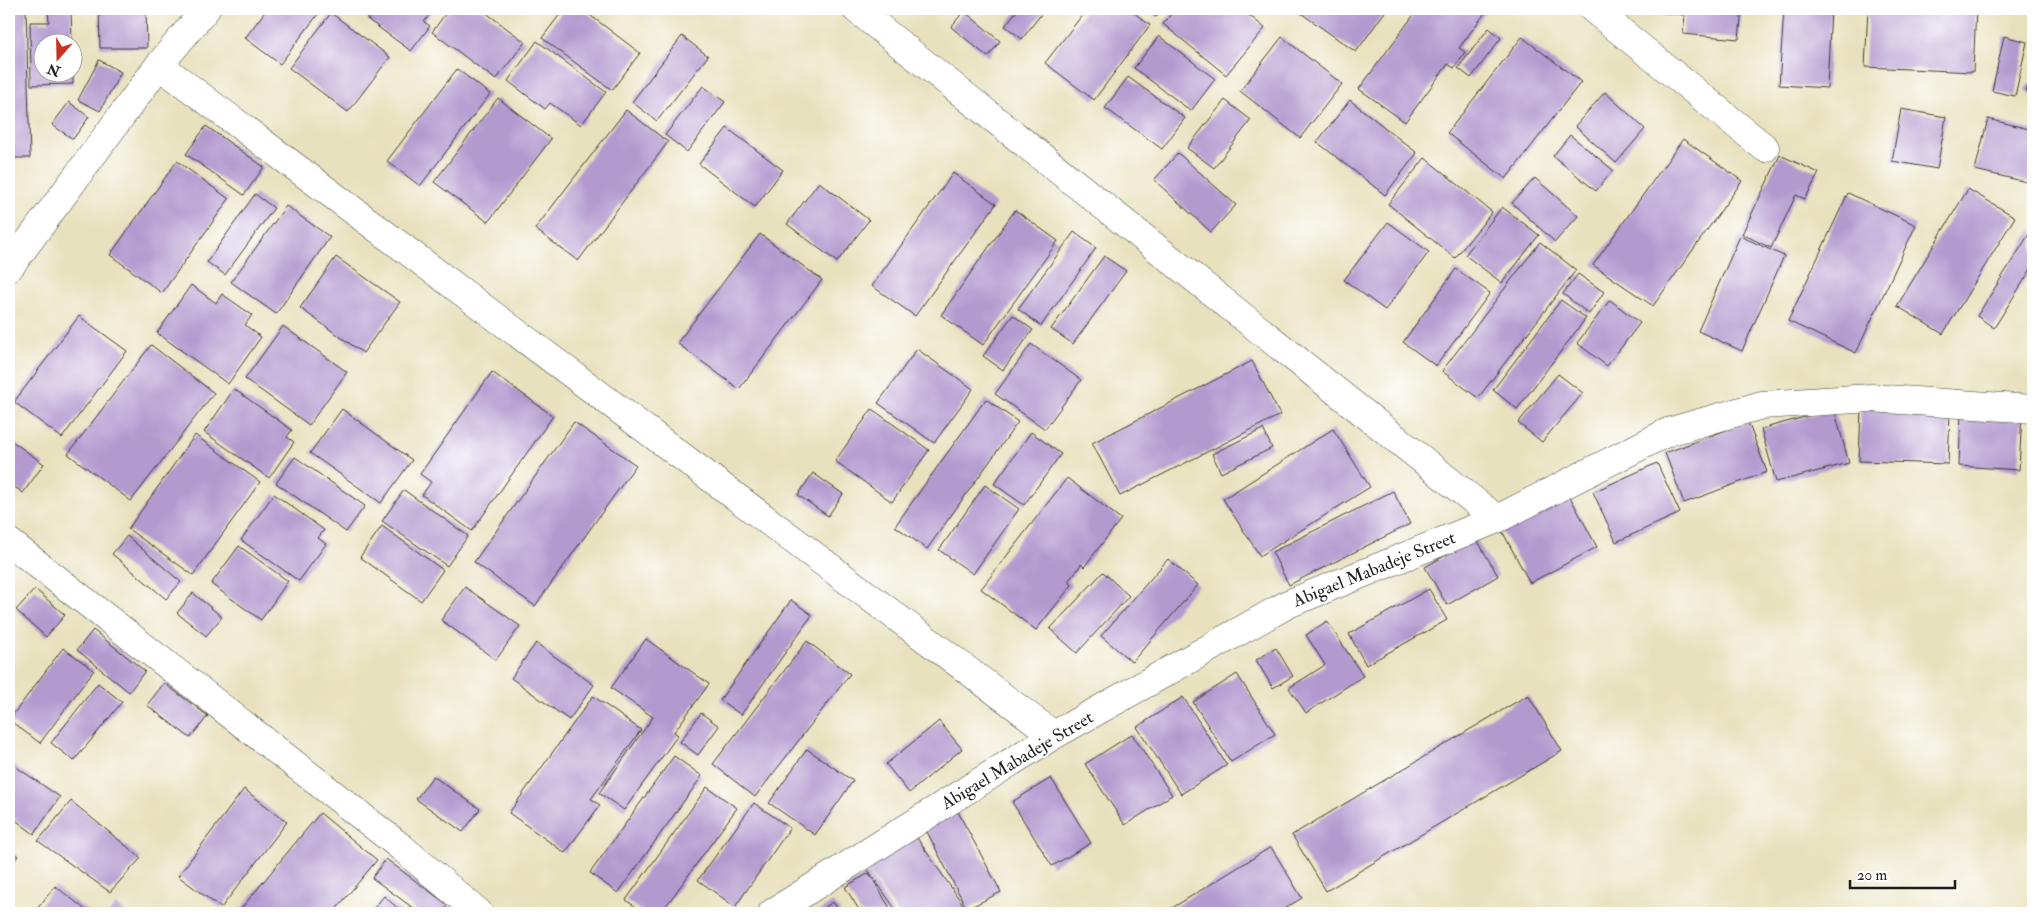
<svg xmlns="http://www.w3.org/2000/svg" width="2042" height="922" viewBox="0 0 2042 922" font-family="'IM FELL Double Pica',serif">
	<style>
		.building { fill: #b29acf }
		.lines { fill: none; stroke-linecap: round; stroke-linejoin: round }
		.minor-casing { stroke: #3b3a34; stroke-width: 29 }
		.minor { stroke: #fff; stroke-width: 28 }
		.labels { text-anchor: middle; stroke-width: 4; stroke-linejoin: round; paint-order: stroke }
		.street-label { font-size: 18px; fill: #1c1c1c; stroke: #fff }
	</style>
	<rect width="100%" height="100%" fill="#fff"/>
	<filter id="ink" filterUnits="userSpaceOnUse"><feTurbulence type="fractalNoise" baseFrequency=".02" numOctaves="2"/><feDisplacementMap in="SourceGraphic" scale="10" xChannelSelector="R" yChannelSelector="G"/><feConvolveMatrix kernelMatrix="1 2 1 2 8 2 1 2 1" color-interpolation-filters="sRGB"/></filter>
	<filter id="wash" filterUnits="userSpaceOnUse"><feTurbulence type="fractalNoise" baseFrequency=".0096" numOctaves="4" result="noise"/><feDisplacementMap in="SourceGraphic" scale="20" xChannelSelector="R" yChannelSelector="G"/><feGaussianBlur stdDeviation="1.12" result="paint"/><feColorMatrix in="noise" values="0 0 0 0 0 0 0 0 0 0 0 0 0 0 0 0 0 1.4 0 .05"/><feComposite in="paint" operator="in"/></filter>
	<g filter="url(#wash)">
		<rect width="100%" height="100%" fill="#e8e1bd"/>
		<g id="blocks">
			<path class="building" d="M 9,9 L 26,9 L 30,158 L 9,158 Z
				M 48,9 L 71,9 L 72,42 L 42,42 L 42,72 L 73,72 L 73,84 L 31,85 L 30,22 L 49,22 Z
				M 99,9 L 146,9 L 147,48 L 100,48 Z
				M 267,9 L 322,9 L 280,64 L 245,38 Z
				M 367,9 L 434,9 L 424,22 L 430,26 L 411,51 L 367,19 L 372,12 Z
				M 449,9 L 481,9 L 525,42 L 496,80 L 432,32 Z
				M 564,9 L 582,9 L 640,53 L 612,90 L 542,38 Z
				M 1018,9 L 1045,9 L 1022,39 L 1005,26 Z
				M 1087,9 L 1129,9 L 1150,25 L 1094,100 L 1045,63 Z
				M 1146,9 L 1163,9 L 1156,17 Z
				M 1175,9 L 1241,9 L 1265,28 L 1226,75 L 1163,24 Z
				M 1295,9 L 1387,9 L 1356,52 Z
				M 1418,9 L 1488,9 L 1459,48 L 1465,52 L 1454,68 L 1448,64 L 1405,122 L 1359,89 Z
				M 1644,9 L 1742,9 L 1739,39 L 1683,34 L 1685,15 L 1644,11 Z
				M 1784,9 L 1831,9 L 1827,88 L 1779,85 Z
				M 1868,9 L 1976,9 L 1973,72 L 1865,67 Z
				M 964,11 L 1000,41 L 988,57 L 951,27 Z
				M 331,13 L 390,57 L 348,112 L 289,68 Z
				M 1489,28 L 1501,38 L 1471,78 L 1458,68 Z
				M 682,36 L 708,56 L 657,121 L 632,102 Z
				M 1159,36 L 1215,79 L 1191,111 L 1134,68 Z
				M 2004,36 L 2027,42 L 2015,96 L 1992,91 Z
				M 1282,37 L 1342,84 L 1300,138 L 1240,91 Z
				M 1522,37 L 1581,82 L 1506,179 L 1447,133 Z
				M 537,41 L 606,92 L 581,125 L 550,103 L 545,109 L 508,81 Z
				M 99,60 L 121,72 L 100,111 L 78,100 Z
				M 457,69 L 490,94 L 420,186 L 387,161 Z
				M 1128,77 L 1185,118 L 1162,149 L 1105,108 Z
				M 2033,80 L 2033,96 L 2025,89 Z
				M 703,86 L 725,102 L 687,152 L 665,135 Z
				M 1605,92 L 1645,129 L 1616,163 L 1575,126 Z
				M 498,98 L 551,139 L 488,222 L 434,182 Z
				M 1225,100 L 1251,120 L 1214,168 L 1187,148 Z
				M 1350,100 L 1417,153 L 1385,195 L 1317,142 Z
				M 69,102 L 89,117 L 73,139 L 52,125 Z
				M 1901,109 L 1946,117 L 1937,169 L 1892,161 Z
				M 626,110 L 668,142 L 578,261 L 535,229 Z
				M 1988,119 L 2033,130 L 2031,183 L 1975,170 Z
				M 206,126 L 264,167 L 244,195 L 186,154 Z
				M 727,128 L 783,170 L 755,207 L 699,164 Z
				M 1570,135 L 1613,170 L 1596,191 L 1553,156 Z
				M 1683,139 L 1742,181 L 1653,306 L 1593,265 Z
				M 1178,153 L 1236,205 L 1211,232 L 1154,180 Z
				M 1780,155 L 1819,173 L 1805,199 L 1796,195 L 1771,248 L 1742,234 Z
				M 1425,158 L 1492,212 L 1455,258 L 1388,204 Z
				M 177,161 L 229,199 L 162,293 L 110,255 Z
				M 953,173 L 996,204 L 915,316 L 872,286 Z
				M 1535,178 L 1578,216 L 1555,242 L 1512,203 Z
				M 819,182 L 869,220 L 837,262 L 787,224 Z
				M 1968,189 L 2015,217 L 1943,334 L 1897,306 Z
				M 1848,193 L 1916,225 L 1856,353 L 1788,321 Z
				M 255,194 L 274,208 L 225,275 L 207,262 Z
				M 286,206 L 330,237 L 276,314 L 231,282 Z
				M 1502,207 L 1539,235 L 1502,283 L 1465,255 Z
				M 1015,210 L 1058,241 L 983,345 L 941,315 Z
				M 1388,222 L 1429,252 L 1385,310 L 1344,280 Z
				M 2033,228 L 2033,266 L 1994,328 L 1977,316 Z
				M 1074,232 L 1096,248 L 1041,326 L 1018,309 Z
				M 760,234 L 822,280 L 739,389 L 677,343 Z
				M 1740,236 L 1784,256 L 1742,351 L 1698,331 Z
				M 1540,242 L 1576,270 L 1478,398 L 1442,371 Z
				M 1104,256 L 1126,271 L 1073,344 L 1051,329 Z
				M 336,257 L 400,302 L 363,353 L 300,308 Z
				M 1456,269 L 1490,293 L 1436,366 L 1403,342 Z
				M 1578,274 L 1604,292 L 1589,314 L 1563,294 Z
				M 191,285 L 216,303 L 222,294 L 252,315 L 245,325 L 261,337 L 228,384 L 157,333 Z
				M 1561,300 L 1586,318 L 1517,409 L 1493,390 Z
				M 1610,300 L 1640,323 L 1607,366 L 1577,343 Z
				M 1013,315 L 1033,330 L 1003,370 L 983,356 Z
				M 79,316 L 127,351 L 62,438 L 14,402 Z
				M 283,326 L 347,372 L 309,425 L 245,379 Z
				M 1031,344 L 1081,380 L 1045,429 L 995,394 Z
				M 151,345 L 214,393 L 131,501 L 68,454 Z
				M 917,349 L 973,389 L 934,443 L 878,403 Z
				M 1252,361 L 1280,415 L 1120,496 L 1092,443 Z
				M 492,372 L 553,416 L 472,531 L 422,495 L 431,482 L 420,474 Z
				M 1558,374 L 1583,393 L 1542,442 L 1518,423 Z
				M 234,389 L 292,430 L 287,437 L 294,442 L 269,478 L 204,432 Z
				M 986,399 L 1018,422 L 927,549 L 895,526 Z
				M 342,409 L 412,460 L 381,503 L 310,453 Z
				M 872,409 L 929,450 L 892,502 L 835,461 Z
				M 1834,409 L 1849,463 L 1776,482 L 1761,429 Z
				M 1861,409 L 1950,412 L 1948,464 L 1859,461 Z
				M 1961,410 L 2022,413 L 2019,470 L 1959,466 Z
				M 574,422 L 636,465 L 535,606 L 474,562 Z
				M 1748,422 L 1767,472 L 1684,503 L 1665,453 Z
				M 1263,429 L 1272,448 L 1221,473 L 1212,454 Z
				M 1333,429 L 1370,487 L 1260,556 L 1223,499 Z
				M 1031,432 L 1061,454 L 1024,505 L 994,484 Z
				M 195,435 L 260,482 L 193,575 L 128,529 Z
				M 9,439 L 44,464 L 23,493 L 9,483 Z
				M 295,457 L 365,506 L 346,532 L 276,483 Z
				M 1657,463 L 1680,513 L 1616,542 L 1593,492 Z
				M 813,473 L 843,494 L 828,516 L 798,495 Z
				M 1067,478 L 1121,519 L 1084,567 L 1081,564 L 1078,569 L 1068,581 L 1072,585 L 1036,630 L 981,589 Z
				M 985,485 L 1019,509 L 973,574 L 939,550 Z
				M 404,490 L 468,536 L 447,566 L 382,521 Z
				M 1393,491 L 1410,524 L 1289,585 L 1272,552 Z
				M 274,494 L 324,530 L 318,538 L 326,544 L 299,581 L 241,540 Z
				M 1569,495 L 1597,547 L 1530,583 L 1502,531 Z
				M 382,526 L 443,570 L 421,601 L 360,557 Z
				M 127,536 L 181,582 L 166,599 L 112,554 Z
				M 1476,538 L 1498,576 L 1447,605 L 1425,567 Z
				M 239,546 L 288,581 L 261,620 L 211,584 Z
				M 1168,559 L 1198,585 L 1132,662 L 1101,636 Z
				M 1103,572 L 1129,596 L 1077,653 L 1050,629 Z
				M 465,587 L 520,626 L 496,660 L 441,620 Z
				M 35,589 L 65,615 L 46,637 L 16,610 Z
				M 1429,589 L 1447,620 L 1366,665 L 1349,634 Z
				M 193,593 L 222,617 L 206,636 L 177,613 Z
				M 791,600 L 812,615 L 741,715 L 720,700 Z
				M 1327,621 L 1363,676 L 1306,713 L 1289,688 L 1325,665 L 1306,635 Z
				M 93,630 L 145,671 L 129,692 L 77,650 Z
				M 646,639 L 709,684 L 674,732 L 678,735 L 624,810 L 599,793 L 653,717 L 611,688 Z
				M 807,641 L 850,674 L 755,797 L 713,764 Z
				M 536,643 L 594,685 L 569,720 L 511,678 Z
				M 63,648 L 94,670 L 40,743 L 9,720 Z
				M 1276,648 L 1293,676 L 1273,688 L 1256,660 Z
				M 1237,674 L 1275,734 L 1231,762 L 1193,702 Z
				M 98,683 L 122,702 L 74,761 L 51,743 Z
				M 164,683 L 208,716 L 190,738 L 147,705 Z
				M 1528,695 L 1562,751 L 1326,891 L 1292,835 Z
				M 593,696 L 641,730 L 591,799 L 600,805 L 565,853 L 509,813 Z
				M 1183,697 L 1227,765 L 1181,794 L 1137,727 Z
				M 701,713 L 719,726 L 698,755 L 680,742 Z
				M 939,721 L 962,749 L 909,793 L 886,764 Z
				M 1132,734 L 1172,795 L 1125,825 L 1085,764 Z
				M 807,749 L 853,781 L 815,835 L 769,803 Z
				M 674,756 L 702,776 L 618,893 L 590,873 Z
				M 9,762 L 60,797 L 34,834 L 9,815 Z
				M 433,776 L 480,809 L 463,832 L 416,799 Z
				M 1051,778 L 1091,843 L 1052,866 L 1012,802 Z
				M 707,787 L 737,808 L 661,913 L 644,913 L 626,900 Z
				M 244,789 L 287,822 L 221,908 L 178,876 Z
				M 71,801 L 141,858 L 110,892 L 38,841 Z
				M 754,803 L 790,828 L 735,907 L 698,880 Z
				M 958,812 L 1001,892 L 967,909 L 925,828 Z
				M 320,813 L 377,860 L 333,913 L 244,913 L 240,910 Z
				M 915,835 L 968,912 L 966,913 L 898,913 L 866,867 Z
				M 1271,847 L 1302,898 L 1277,913 L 1164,913 Z
				M 9,849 L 18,856 L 9,868 Z
				M 386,859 L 448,905 L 442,913 L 420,913 L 372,878 Z
				M 869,873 L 893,913 L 861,913 L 845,887 Z
				M 55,886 L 90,913 L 34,913 Z
				M 384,896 L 403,913 L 370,913 Z
				M 833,902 L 841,913 L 816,913 Z
				M 116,905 L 126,913 L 109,913 Z"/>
		</g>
	</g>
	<g filter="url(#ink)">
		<use href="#blocks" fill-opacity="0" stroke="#3b3a34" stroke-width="1"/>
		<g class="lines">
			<g class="minor-casing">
				<path id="minor" d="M 856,9 L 1497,519
					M 1593,9 L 1765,148
					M 159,65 L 1054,735
					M 9,268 L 159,65 L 206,9
					M 9,542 L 401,847 L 479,913
					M 772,913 L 1054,735 L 1288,604 L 1497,519 L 1668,432 L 1762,405 L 1871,398 L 2033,409"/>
			</g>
			<use href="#minor" class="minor"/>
		</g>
	</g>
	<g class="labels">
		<g class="street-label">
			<text transform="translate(1374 569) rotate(-22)" y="6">Abigael Mabadeje Street</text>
			<text transform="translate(1017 760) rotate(-31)" y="6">Abigael Mabadeje Street</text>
		</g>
	</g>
	<rect width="2042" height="922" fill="none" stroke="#fff" stroke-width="30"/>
	<g transform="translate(58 58) rotate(200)"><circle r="24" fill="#ffffff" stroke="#a4a4a4"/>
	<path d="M0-4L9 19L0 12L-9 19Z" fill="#c8321e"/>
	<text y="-8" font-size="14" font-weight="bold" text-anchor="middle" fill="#1c1c1c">N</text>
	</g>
	<path d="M1850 880v8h105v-8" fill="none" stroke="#1c1c1c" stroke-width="2.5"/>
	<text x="1857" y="880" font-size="15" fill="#1c1c1c" stroke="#ffffff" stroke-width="4" paint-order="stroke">20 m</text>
</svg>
